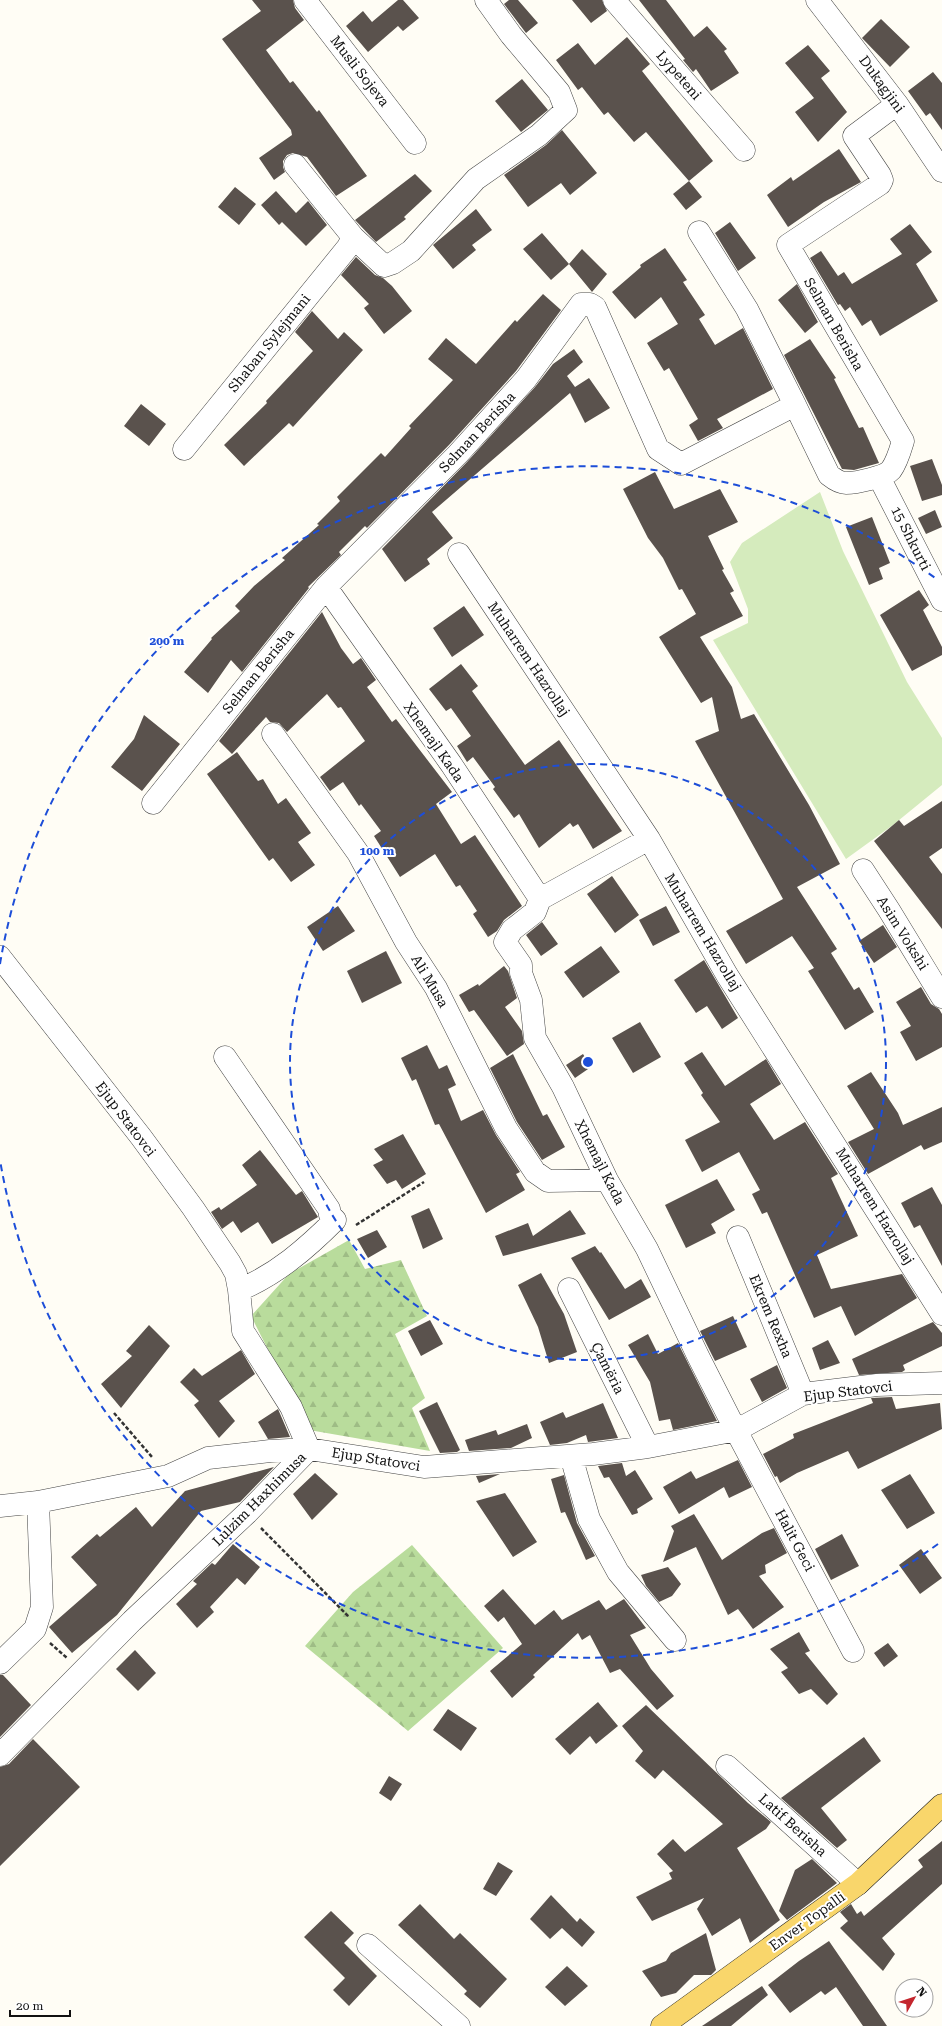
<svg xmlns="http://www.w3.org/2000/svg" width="942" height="2026" viewBox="0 0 942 2026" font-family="'Roboto Serif',serif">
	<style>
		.grass { fill: #d5ebbd }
		.forest { fill: url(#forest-firs) }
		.building { fill: #5a524d }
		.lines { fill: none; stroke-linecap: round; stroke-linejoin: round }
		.minor-casing { stroke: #444; stroke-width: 23 }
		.major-casing { stroke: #222; stroke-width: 23 }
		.path { stroke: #333; stroke-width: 2.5; stroke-dasharray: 4 2; stroke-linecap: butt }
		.minor { stroke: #fff; stroke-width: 22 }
		.major { stroke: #f9d66b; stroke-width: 22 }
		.ring { fill: none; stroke: #1d4ed8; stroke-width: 2; stroke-dasharray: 7 5 }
		.labels { text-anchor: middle; stroke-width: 4; stroke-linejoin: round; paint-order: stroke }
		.street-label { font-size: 14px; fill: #111; stroke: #fff }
		.centre { fill: #1d4ed8; stroke: #fff; stroke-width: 2 }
		.ring-label { font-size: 12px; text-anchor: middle; font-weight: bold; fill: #1d4ed8; stroke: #fff; stroke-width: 4; stroke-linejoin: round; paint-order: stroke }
	</style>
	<defs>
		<pattern id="forest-firs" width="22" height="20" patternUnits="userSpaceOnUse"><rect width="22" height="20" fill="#b9dc9c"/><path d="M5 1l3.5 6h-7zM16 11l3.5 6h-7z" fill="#9ebc85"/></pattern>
	</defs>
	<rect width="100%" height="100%" fill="#fffdf5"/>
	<path class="grass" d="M 820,492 L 843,551 L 907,682 L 942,738 L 942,785 L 893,825 L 846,859 L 713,640 L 748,623 L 748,609 L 730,562 L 742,543 Z"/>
	<path class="forest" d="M 349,1240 L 365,1269 L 401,1260 L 427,1316 L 395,1334 L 425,1398 L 412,1408 L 430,1451 L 309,1430 L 251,1316 L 289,1274 Z
		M 412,1545 L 503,1648 L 408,1731 L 305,1646 L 353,1592 Z"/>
	<path class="building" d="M 252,0 L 293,0 L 295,8 L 304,20 L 266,50 L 290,83 L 293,81 L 317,112 L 319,110 L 367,176 L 336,196 L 307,157 L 293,153 L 287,155 L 283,161 L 283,167 L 285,172 L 274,180 L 259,158 L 292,135 L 291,130 L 222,39 L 261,11 Z
		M 398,0 L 403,0 L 419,18 L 403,31 L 398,26 L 368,52 L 346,26 L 363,11 L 372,22 Z
		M 509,0 L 518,0 L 538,23 L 526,33 L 504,4 Z
		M 572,0 L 602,0 L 607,11 L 591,23 Z
		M 639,0 L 666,0 L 694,37 L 707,26 L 727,49 L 724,51 L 739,73 L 711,91 L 696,69 L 693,72 L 683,60 L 685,59 Z
		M 881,19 L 910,47 L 890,67 L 862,38 Z
		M 627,37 L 650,64 L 642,71 L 713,161 L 689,181 L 646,132 L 634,142 L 608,112 L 604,115 L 582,87 L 578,90 L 556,60 L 578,43 L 595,65 Z
		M 808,45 L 830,71 L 821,78 L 847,112 L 818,142 L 795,112 L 814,98 L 785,63 Z
		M 933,72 L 942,83 L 942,130 L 930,113 L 926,116 L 908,91 Z
		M 522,79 L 548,110 L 521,132 L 495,101 Z
		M 562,130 L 597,173 L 570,195 L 561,183 L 528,207 L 504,175 L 546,145 Z
		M 839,149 L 861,182 L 824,202 L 788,227 L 767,195 L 791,177 L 793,181 Z
		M 415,174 L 432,191 L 404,217 L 406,219 L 376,242 L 355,220 Z
		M 689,181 L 702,197 L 686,210 L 673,194 Z
		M 235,187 L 256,204 L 239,225 L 218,207 Z
		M 276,191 L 296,213 L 308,201 L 327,225 L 306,246 L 282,222 L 279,225 L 261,205 Z
		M 476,209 L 492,230 L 472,245 L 476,250 L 453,269 L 433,245 Z
		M 730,222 L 756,258 L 738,271 L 715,233 Z
		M 910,224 L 932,252 L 916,264 L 938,301 L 880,336 L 871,320 L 862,326 L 850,307 L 845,311 L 840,304 L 838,305 L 810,258 L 821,251 L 838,276 L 844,272 L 852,284 L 902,254 L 890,239 Z
		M 542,233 L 569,264 L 551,280 L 523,249 Z
		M 665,248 L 687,280 L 683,282 L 705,315 L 699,319 L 715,345 L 743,328 L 773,389 L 717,419 L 723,428 L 698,441 L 689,425 L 698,419 L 669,368 L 664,371 L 647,343 L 678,324 L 661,297 L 635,319 L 612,292 L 641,267 L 640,265 Z
		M 582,249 L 607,274 L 592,292 L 569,264 Z
		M 356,257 L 375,275 L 383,278 L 392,286 L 412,311 L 384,334 L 364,308 L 369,304 L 341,275 Z
		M 797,284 L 818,322 L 805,333 L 778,300 Z
		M 543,294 L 561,310 L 516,371 L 449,445 L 367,528 L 365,526 L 339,552 L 341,555 L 308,587 L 309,588 L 242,672 L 231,660 L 208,693 L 184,672 L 212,639 L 211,638 L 240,611 L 235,606 L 254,586 L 285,560 L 282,558 L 319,525 L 317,524 L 340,501 L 337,497 L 381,453 L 385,457 L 411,428 L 409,426 L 453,380 L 428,359 L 446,338 L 476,364 L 515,320 L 517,322 Z
		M 312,311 L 338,339 L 344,332 L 363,350 L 293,427 L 289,423 L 244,466 L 224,445 L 267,403 L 266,401 L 313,351 L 295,332 Z
		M 810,339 L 836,378 L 834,379 L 859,428 L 863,427 L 879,463 L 854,470 L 842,469 L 784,355 Z
		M 574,349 L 583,362 L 567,376 L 575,387 L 589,378 L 610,408 L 585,423 L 570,393 L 432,512 L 453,538 L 427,559 L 430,564 L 405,582 L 382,549 L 467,462 L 535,387 L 553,364 Z
		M 141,404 L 166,424 L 149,446 L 124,426 Z
		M 932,459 L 942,485 L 942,495 L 922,501 L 910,466 Z
		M 655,472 L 674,509 L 720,489 L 738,522 L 708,536 L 724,569 L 722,570 L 734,591 L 730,593 L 743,616 L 700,637 L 732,687 L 741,719 L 754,714 L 809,805 L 840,864 L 797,887 L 837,949 L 831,953 L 854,990 L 859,987 L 874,1012 L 845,1030 L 808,971 L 814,968 L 792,936 L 746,964 L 726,931 L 783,899 L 695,741 L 719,731 L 712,697 L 701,703 L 659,637 L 696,614 L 682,589 L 679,590 L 663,558 L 648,538 L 623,489 Z
		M 935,510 L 942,527 L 926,534 L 918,518 Z
		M 872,517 L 890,563 L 879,568 L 883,579 L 869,585 L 846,527 Z
		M 919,590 L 929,605 L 923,610 L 942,647 L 942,655 L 912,671 L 880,615 Z
		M 464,606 L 484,635 L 452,657 L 433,628 Z
		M 322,612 L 341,648 L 353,664 L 361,658 L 376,680 L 367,687 L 392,722 L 396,719 L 452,792 L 436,804 L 461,844 L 475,835 L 522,906 L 504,920 L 497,931 L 488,937 L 473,914 L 477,911 L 460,885 L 456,887 L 435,854 L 400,877 L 374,836 L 381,831 L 361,804 L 359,806 L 343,782 L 330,791 L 320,777 L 365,741 L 341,707 L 338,708 L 327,694 L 287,732 L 279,723 L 270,722 L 266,717 L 232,754 L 219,741 Z
		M 461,664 L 478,686 L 472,691 L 525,765 L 559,740 L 622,831 L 593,849 L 578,824 L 573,827 L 570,823 L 539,848 L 519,814 L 514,818 L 493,789 L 495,787 L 473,757 L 467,762 L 457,746 L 471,736 L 451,708 L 446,711 L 429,689 Z
		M 144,715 L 180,744 L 142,791 L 111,767 L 134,739 Z
		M 237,752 L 258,781 L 263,779 L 278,804 L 286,798 L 311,833 L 298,842 L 315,865 L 291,882 L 273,858 L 269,861 L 207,774 Z
		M 942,801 L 942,848 L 929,857 L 942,874 L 942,929 L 874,841 L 899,820 L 904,826 Z
		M 612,876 L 639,915 L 615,933 L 587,894 Z
		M 338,906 L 355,931 L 323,951 L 307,927 Z
		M 666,906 L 680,932 L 653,946 L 639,920 Z
		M 542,922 L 558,944 L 541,956 L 526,935 Z
		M 883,925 L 897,947 L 874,963 L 859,941 Z
		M 601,946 L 620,972 L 583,998 L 564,972 Z
		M 386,951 L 402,983 L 362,1003 L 347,971 Z
		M 704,960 L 738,1018 L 722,1029 L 707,1006 L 696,1013 L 674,980 Z
		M 504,966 L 508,971 L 517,998 L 505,1007 L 522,1031 L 524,1044 L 507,1056 L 474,1010 L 469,1012 L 459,995 L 478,984 L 479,986 Z
		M 921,987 L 931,1004 L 939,1009 L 942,1014 L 942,1047 L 916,1061 L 900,1032 L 911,1026 L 896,1002 Z
		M 640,1022 L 661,1057 L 633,1073 L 612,1038 Z
		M 427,1045 L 439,1069 L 447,1065 L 456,1085 L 448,1089 L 461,1121 L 483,1110 L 496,1135 L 520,1172 L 516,1174 L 525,1190 L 486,1213 L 439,1124 L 435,1125 L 416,1079 L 412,1081 L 401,1058 Z
		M 702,1052 L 725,1086 L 766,1059 L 781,1084 L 750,1104 L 774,1140 L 805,1122 L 838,1174 L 831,1178 L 858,1236 L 817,1255 L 831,1289 L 902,1274 L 917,1298 L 855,1336 L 841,1306 L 814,1318 L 767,1212 L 762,1214 L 752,1194 L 760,1190 L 739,1152 L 702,1172 L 685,1140 L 720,1122 L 701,1095 L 703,1093 L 684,1063 Z
		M 513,1054 L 543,1116 L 547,1114 L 565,1147 L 542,1160 L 517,1122 L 490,1068 Z
		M 583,1054 L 591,1067 L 575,1078 L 566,1065 Z
		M 871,1072 L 898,1113 L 903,1125 L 942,1107 L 942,1142 L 924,1150 L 921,1145 L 868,1174 L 848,1142 L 874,1129 L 847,1086 Z
		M 403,1134 L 426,1174 L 402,1189 L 396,1180 L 387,1184 L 373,1165 L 383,1160 L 374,1149 Z
		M 260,1150 L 296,1195 L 302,1191 L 318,1217 L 272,1244 L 258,1222 L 241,1233 L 233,1221 L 222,1229 L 211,1212 L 219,1207 L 221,1210 L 257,1185 L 242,1165 Z
		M 717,1179 L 735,1210 L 711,1224 L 716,1233 L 686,1248 L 665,1205 Z
		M 932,1187 L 942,1205 L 942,1266 L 920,1225 L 914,1228 L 901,1203 Z
		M 429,1208 L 443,1239 L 423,1249 L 411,1216 Z
		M 570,1210 L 586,1234 L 503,1256 L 495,1236 L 528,1223 L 533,1236 Z
		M 377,1230 L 387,1247 L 368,1258 L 357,1239 Z
		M 595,1246 L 600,1253 L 601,1252 L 625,1289 L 641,1279 L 651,1297 L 609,1320 L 571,1258 Z
		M 541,1273 L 564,1314 L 577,1352 L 549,1363 L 538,1327 L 518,1285 Z
		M 733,1316 L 747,1347 L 715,1361 L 700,1331 Z
		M 430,1320 L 443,1344 L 421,1356 L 408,1331 Z
		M 933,1322 L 942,1333 L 942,1346 L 903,1365 L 905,1370 L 902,1372 L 859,1375 L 852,1359 Z
		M 149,1325 L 170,1346 L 121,1408 L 101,1384 L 132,1356 L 126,1351 Z
		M 648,1334 L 658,1354 L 678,1343 L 717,1421 L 673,1430 L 670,1419 L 659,1421 L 650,1382 L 628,1345 Z
		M 828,1340 L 840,1363 L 820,1370 L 812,1348 Z
		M 241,1350 L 255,1374 L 219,1401 L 235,1421 L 219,1438 L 194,1405 L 199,1401 L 180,1382 L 194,1368 L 202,1376 Z
		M 777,1365 L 787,1388 L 762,1402 L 750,1379 Z
		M 892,1397 L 896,1409 L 940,1403 L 942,1429 L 858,1469 L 848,1451 L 797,1473 L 780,1483 L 777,1476 L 775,1477 L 763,1454 L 794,1438 L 793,1434 L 873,1403 L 871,1398 Z
		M 437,1402 L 460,1450 L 457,1452 L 440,1453 L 419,1411 Z
		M 603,1403 L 618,1438 L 588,1442 L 586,1435 L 567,1443 L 550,1445 L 540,1422 L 563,1412 L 566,1418 Z
		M 278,1409 L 290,1437 L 268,1439 L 258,1422 Z
		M 527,1424 L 532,1438 L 511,1448 L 469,1451 L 465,1440 L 496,1430 L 498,1435 Z
		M 738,1460 L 752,1487 L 729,1498 L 724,1487 L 679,1514 L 663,1487 L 691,1471 L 696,1479 Z
		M 622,1463 L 626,1476 L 635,1470 L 653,1499 L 637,1509 L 638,1513 L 632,1515 L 609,1477 L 604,1478 L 598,1466 Z
		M 274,1467 L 240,1502 L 201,1511 L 117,1615 L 72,1653 L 49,1627 L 97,1585 L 71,1557 L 97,1534 L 100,1537 L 136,1507 L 152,1527 L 185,1491 Z
		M 315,1473 L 338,1494 L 312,1520 L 293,1494 Z
		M 500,1474 L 479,1483 L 476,1476 Z
		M 910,1474 L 935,1513 L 907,1529 L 881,1490 Z
		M 564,1475 L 577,1523 L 595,1556 L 586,1560 L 565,1512 L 561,1513 L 551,1479 Z
		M 505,1493 L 537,1542 L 513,1557 L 476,1501 Z
		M 694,1514 L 722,1560 L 762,1533 L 774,1528 L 787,1553 L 765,1565 L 766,1573 L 759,1576 L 784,1607 L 753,1629 L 738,1609 L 728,1615 L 696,1547 L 663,1562 L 674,1531 L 671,1526 Z
		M 842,1534 L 859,1566 L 831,1580 L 815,1549 Z
		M 233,1544 L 260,1567 L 245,1585 L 237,1578 L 210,1607 L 214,1612 L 197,1628 L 176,1604 L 197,1584 L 193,1581 L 212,1563 L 215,1565 Z
		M 921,1549 L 942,1578 L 920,1594 L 899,1565 Z
		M 668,1567 L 681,1584 L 672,1596 L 659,1602 L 646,1586 L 641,1575 Z
		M 503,1589 L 535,1625 L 554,1610 L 562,1620 L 599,1600 L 606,1610 L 624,1599 L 646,1628 L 630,1635 L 651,1669 L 674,1696 L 657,1710 L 620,1669 L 610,1673 L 590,1635 L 582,1640 L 578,1633 L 533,1675 L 535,1677 L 512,1698 L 490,1671 L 522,1644 L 504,1617 L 498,1622 L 484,1606 Z
		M 799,1632 L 810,1651 L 805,1653 L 838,1694 L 827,1705 L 811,1689 L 799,1694 L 781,1672 L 788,1668 L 770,1649 Z
		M 888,1643 L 898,1656 L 884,1667 L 874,1653 Z
		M 135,1650 L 156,1673 L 138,1691 L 116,1669 Z
		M 0,1675 L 3,1675 L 31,1705 L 0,1737 Z
		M 598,1702 L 618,1726 L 596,1744 L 590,1736 L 570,1755 L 555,1739 Z
		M 646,1705 L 748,1803 L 771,1822 L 766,1829 L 737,1848 L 780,1920 L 750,1943 L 740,1918 L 712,1936 L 697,1909 L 704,1898 L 652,1921 L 636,1897 L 672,1879 L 669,1873 L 673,1871 L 657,1854 L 673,1839 L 685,1852 L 723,1824 L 663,1770 L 655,1779 L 635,1761 L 643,1751 L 622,1726 Z
		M 448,1709 L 477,1728 L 461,1751 L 433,1730 Z
		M 864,1737 L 881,1761 L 821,1808 L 847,1840 L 837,1848 L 781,1798 Z
		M 33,1739 L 80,1787 L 0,1866 L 0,1767 L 9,1764 Z
		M 389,1776 L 402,1784 L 391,1801 L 379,1793 Z
		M 942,1841 L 942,1884 L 882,1938 L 895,1954 L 883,1971 L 840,1928 L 848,1921 L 840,1912 L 851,1904 L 857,1914 L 861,1911 L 864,1916 L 923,1867 L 918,1860 Z
		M 812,1859 L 837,1883 L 787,1920 L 779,1911 L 795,1870 Z
		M 498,1862 L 513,1871 L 496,1896 L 483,1889 Z
		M 551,1895 L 577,1922 L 580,1918 L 595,1932 L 582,1947 L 562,1928 L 550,1939 L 530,1919 Z
		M 420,1904 L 454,1939 L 460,1933 L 507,1979 L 480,2008 L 464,1994 L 467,1991 L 398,1925 Z
		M 331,1911 L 354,1933 L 344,1943 L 377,1976 L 349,2006 L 333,1990 L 345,1978 L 304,1937 Z
		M 706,1933 L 716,1970 L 711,1975 L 694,1975 L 676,1993 L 661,1997 L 642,1971 L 666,1961 L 671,1953 Z
		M 829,1941 L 887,2026 L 863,2026 L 836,1987 L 825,1995 L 821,1991 L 790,2013 L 768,1985 L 799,1961 Z
		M 567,1966 L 588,1986 L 565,2006 L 545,1987 Z
		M 762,1986 L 768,1995 L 731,2026 L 702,2026 Z"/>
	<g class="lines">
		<g class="minor-casing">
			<path id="minor" d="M 305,0 L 415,143
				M 614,0 L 744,150
				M 817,0 L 897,104 L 942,171
				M 295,165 L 353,237
				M 699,232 L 747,309 L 795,405
				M 184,449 L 348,247 L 353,237 L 384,266 L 393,263 L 411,251 L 476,179 L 539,135 L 566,110 L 559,92 L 511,35 L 486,0
				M 879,477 L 942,600
				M 459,554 L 649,839 L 727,975 L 942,1314
				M 326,587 L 451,764 L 540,899 L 649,839
				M 273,734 L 358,853 L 406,942 L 436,988 L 506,1128 L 535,1172 L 548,1181 L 607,1180
				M 153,803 L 326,587 L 458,454 L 526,379 L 581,304 L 590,304 L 595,307 L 658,449 L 681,464 L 795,405 L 829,475 C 834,479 840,483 846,483 C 856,483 885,477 891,470 C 897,462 900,451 903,441 L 788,245 L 880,184 L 882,180 L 880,175 L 854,136 L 897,104
				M 863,870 L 889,910 L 942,997
				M 540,899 L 535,912 L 512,930 L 505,942 L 521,965 L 521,973 L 531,1000 L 535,1038 L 563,1087 L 607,1180 L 647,1249 L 698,1356 L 731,1421 L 853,1651
				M 0,957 L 141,1137 L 193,1208 L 230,1263 L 236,1274 L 239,1290 L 243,1331 L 291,1407 L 309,1449
				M 225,1057 L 329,1209 L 330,1215 L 335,1220 C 307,1248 276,1275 239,1290
				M 738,1237 L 803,1394
				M 569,1289 L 648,1447
				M 571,1456 L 589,1519 L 618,1572 L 675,1640
				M 0,1506 L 38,1502 L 168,1476 L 208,1458 L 270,1451 L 309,1449 L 424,1467 L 593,1454 L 648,1447 L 737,1430 L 803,1394 L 877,1385 L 942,1383
				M 0,1663 L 35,1629 L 42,1607 L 38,1502
				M 0,1755 L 132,1621 L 247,1513 L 309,1449
				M 727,1766 L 858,1884
				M 368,1945 L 459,2026"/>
		</g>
		<g class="major-casing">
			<path id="major" d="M 662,2026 L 858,1884 L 942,1805"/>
		</g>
		<path class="path" d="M 356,1225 L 424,1182
			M 114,1413 L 152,1457
			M 261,1528 L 349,1617
			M 50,1643 L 67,1658"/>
		<use href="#minor" class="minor"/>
		<use href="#major" class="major"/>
	</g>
	<g class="ring">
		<circle cx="588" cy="1062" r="298"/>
		<path d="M938 1544A596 596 0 0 1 0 1160M0 964A596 596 0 0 1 938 580"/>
	</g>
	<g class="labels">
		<g class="street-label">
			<text transform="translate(360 71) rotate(52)" y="5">Musli Sojeva</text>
			<text transform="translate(679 75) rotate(49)" y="5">Lypeteni</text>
			<text transform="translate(882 84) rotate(54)" y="5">Dukagjini</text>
			<text transform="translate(834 324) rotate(60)" y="5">Selman Berisha</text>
			<text transform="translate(269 343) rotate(-51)" y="5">Shaban Sylejmani</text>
			<text transform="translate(477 432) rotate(-47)" y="5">Selman Berisha</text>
			<text transform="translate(911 538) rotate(63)" y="5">15 Shkurti</text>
			<text transform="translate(529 659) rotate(56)" y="5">Muharrem Hazrollaj</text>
			<text transform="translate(258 671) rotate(-51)" y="5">Selman Berisha</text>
			<text transform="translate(434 742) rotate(55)" y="5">Xhemajl Kada</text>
			<text transform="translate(703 932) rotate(59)" y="5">Muharrem Hazrollaj</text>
			<text transform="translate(903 933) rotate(58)" y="5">Asim Vokshi</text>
			<text transform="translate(430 981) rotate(59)" y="5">Ali Musa</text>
			<text transform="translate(126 1119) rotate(53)" y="5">Ejup Statovci</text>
			<text transform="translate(600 1162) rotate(63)" y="5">Xhemajl Kada</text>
			<text transform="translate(875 1206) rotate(58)" y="5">Muharrem Hazrollaj</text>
			<text transform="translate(771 1316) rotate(67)" y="5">Ekrem Rexha</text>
			<text transform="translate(608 1368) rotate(63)" y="5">Çamëria</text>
			<text transform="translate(848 1391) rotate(-7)" y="5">Ejup Statovci</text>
			<text transform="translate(376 1459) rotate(9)" y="5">Ejup Statovci</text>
			<text transform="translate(259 1499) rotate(-45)" y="5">Lulzim Haxhimusa</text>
			<text transform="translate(795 1540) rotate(62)" y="5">Halit Geci</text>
			<text transform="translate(793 1825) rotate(42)" y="5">Latif Berisha</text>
			<text transform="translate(807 1921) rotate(-36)" y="5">Enver Topalli</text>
		</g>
	</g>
	<circle cx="588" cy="1062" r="6" class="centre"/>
	<g class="ring-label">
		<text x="167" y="645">200 m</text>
		<text x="377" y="855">100 m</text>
	</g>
	<g transform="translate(914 1998) rotate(51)"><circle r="19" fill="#ffffff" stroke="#a0a0a0"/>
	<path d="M0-3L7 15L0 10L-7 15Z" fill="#c4262e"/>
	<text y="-6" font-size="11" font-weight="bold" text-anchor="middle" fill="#111111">N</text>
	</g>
	<path d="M10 2010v6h60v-6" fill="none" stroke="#111111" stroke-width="2"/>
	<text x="16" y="2010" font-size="12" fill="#111111" stroke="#ffffff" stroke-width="3" paint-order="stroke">20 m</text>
</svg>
